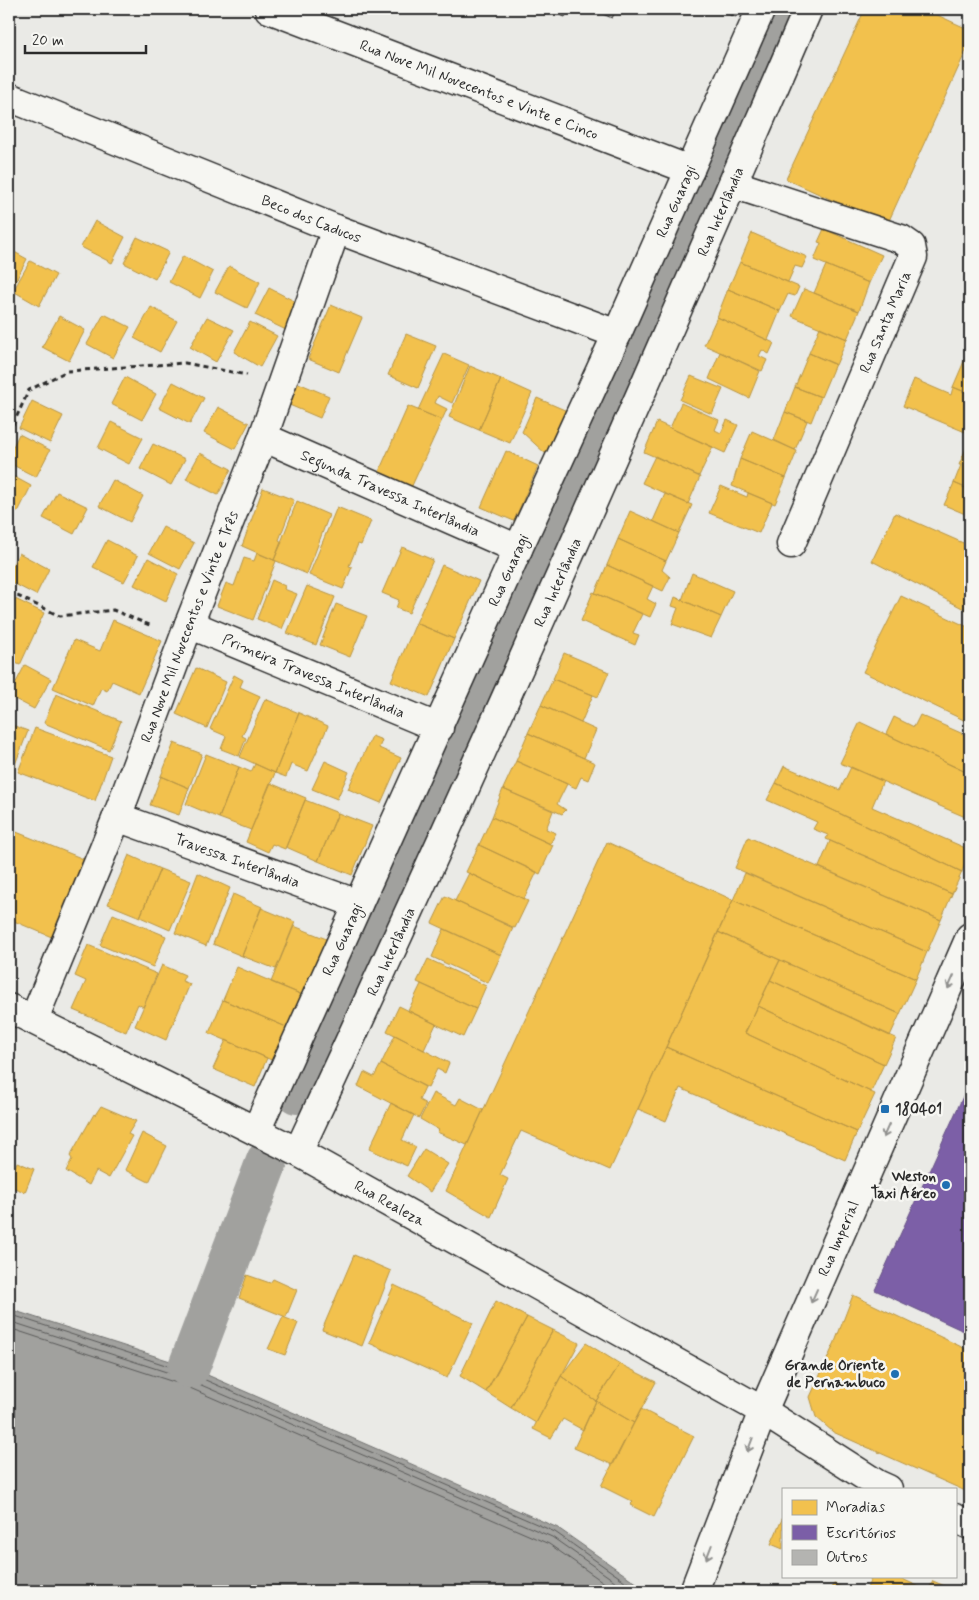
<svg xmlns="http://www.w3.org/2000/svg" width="979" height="1600" viewBox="0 0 979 1600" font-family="Mynerve,sans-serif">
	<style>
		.water { fill: #a1a19e; stroke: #727270 }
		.homes { fill: #f2c14e; stroke: #b69444 }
		.offices { fill: #7b5ea7; stroke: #634f82 }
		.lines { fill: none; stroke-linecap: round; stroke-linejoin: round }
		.shore { stroke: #5a5a59; stroke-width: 1 }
		.canal { stroke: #a1a19e; stroke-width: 42 }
		.building { fill: #b4b4b1; stroke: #2b2b2b }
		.minor-casing { stroke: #2b2b2b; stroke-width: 31 }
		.highway-casing { stroke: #2b2b2b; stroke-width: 31 }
		.path { stroke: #2b2b2b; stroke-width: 3; stroke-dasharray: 5 4; stroke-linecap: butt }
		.minor { stroke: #f6f6f2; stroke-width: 28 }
		.highway { stroke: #f6f6f2; stroke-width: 28 }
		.oneway { stroke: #90908e }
		.poi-dot { fill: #1f6fb2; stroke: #f6f6f2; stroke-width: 2 }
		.labels { text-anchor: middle; stroke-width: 5; stroke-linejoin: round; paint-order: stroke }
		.street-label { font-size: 15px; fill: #2b2b2b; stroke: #f6f6f2 }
		.poi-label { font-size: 15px; font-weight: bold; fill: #2b2b2b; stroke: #f6f6f2; text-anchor: end }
	</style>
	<rect width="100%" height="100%" fill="#eaeae6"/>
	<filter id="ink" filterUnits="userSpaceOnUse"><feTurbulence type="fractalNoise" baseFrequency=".02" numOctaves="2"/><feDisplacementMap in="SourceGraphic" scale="10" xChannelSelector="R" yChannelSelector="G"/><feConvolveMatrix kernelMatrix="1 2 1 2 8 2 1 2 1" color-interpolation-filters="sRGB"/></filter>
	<g filter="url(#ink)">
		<path class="water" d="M 9,1309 L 189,1367 L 558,1528 L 648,1591 L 9,1591 Z"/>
		<path class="homes" d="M 865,9 L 924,9 L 970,30 L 970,42 L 887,225 L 786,179 Z
			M 95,221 L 125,237 L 112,263 L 81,247 Z
			M 824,229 L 882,255 L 869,283 L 814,260 L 821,243 L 818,242 Z
			M 752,233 L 807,257 L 802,268 L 795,266 L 788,282 L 740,262 Z
			M 137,237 L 169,252 L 155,279 L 124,263 Z
			M 9,249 L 27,259 L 11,290 L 9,289 Z
			M 183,256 L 213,272 L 200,298 L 169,282 Z
			M 30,261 L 56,275 L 39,306 L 13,291 Z
			M 740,262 L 799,287 L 795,296 L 788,294 L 780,311 L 728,289 Z
			M 826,265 L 869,283 L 859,311 L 814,293 Z
			M 229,266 L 260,282 L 247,308 L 215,292 Z
			M 269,288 L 300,304 L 286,330 L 255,315 Z
			M 728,289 L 780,311 L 768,340 L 717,317 Z
			M 804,289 L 859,311 L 847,339 L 792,316 Z
			M 331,305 L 362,318 L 339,372 L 308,359 Z
			M 151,307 L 177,321 L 160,352 L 134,338 Z
			M 104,314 L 130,327 L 113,358 L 87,344 Z
			M 59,316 L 85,330 L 69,361 L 42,347 Z
			M 207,317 L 234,330 L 216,362 L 190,347 Z
			M 717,317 L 774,343 L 769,354 L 762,350 L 759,356 L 767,360 L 762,371 L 704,345 Z
			M 250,322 L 277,336 L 260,367 L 234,352 Z
			M 820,327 L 847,339 L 836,365 L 809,353 Z
			M 406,334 L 436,346 L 418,388 L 388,375 Z
			M 720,352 L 760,371 L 749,398 L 709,379 Z
			M 809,353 L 835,364 L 821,397 L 795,387 Z
			M 444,354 L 469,365 L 452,403 L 438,396 L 435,403 L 447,409 L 442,420 L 418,410 Z
			M 965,359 L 970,361 L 970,394 L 953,387 Z
			M 470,366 L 501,379 L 479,430 L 449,417 Z
			M 691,376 L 723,389 L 712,414 L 680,400 Z
			M 125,377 L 156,394 L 142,420 L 111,404 Z
			M 501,379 L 532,393 L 510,443 L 479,430 Z
			M 914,379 L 951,395 L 953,387 L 970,394 L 970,434 L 903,406 Z
			M 173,382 L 204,398 L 190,424 L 159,408 Z
			M 296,382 L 329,396 L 320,418 L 287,404 Z
			M 795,387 L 821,397 L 811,422 L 785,412 Z
			M 537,398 L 567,411 L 547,455 L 522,432 Z
			M 32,401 L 63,416 L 50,443 L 19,428 Z
			M 681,403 L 719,420 L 715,430 L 721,433 L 727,420 L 738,425 L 725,453 L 670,428 Z
			M 408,406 L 442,420 L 410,490 L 377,476 Z
			M 218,407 L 249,423 L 235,449 L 204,433 Z
			M 785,412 L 807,421 L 795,450 L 774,440 Z
			M 111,422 L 143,438 L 129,464 L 98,448 Z
			M 657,422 L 713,447 L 699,476 L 644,452 Z
			M 752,431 L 797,451 L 786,478 L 740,459 Z
			M 19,434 L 50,450 L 36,477 L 9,463 L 9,455 Z
			M 970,439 L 970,490 L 954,483 L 961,465 L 959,465 Z
			M 153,444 L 185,459 L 171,485 L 140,469 Z
			M 506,451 L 538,466 L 514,521 L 481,507 Z
			M 200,453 L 231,469 L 218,495 L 186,479 Z
			M 655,456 L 700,477 L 688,504 L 642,483 Z
			M 740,459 L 786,478 L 775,504 L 732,486 Z
			M 9,474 L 31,486 L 18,512 L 9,507 Z
			M 113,480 L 143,496 L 130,522 L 99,506 Z
			M 954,483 L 970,490 L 970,516 L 944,505 Z
			M 721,486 L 747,497 L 748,493 L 772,503 L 759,533 L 709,513 Z
			M 263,488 L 294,500 L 279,540 L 282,542 L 274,560 L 242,546 Z
			M 57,492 L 88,507 L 74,534 L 43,518 Z
			M 665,494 L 692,505 L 679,533 L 653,521 Z
			M 297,501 L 329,515 L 307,574 L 274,560 Z
			M 337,507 L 371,521 L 361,545 L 358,544 L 349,566 L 352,567 L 343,589 L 309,575 Z
			M 630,511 L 679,533 L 666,561 L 618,539 Z
			M 895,513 L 970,546 L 970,612 L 872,561 Z
			M 9,525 L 15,528 L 9,540 Z
			M 163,527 L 194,543 L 180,569 L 149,553 Z
			M 618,539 L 666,561 L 662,570 L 670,577 L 663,591 L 607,565 Z
			M 107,540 L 138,556 L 124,582 L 93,567 Z
			M 402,547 L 433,560 L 409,613 L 396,608 L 399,600 L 382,593 Z
			M 19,553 L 49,569 L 36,595 L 9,581 L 9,572 Z
			M 257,553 L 276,561 L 253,620 L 217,606 L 226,583 L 234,586 L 244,558 L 254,561 Z
			M 148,558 L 178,574 L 166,601 L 134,585 Z
			M 442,565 L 479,581 L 454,639 L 416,623 Z
			M 607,565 L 653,586 L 647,599 L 656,604 L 650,617 L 595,593 Z
			M 692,573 L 733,591 L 721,617 L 682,600 Z
			M 272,580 L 285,586 L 284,589 L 297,594 L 282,629 L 257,619 Z
			M 307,586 L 335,597 L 316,645 L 287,633 Z
			M 593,592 L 642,614 L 633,633 L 639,635 L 635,645 L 581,621 Z
			M 9,596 L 44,613 L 20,665 L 9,660 Z
			M 901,596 L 970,628 L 970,723 L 863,672 Z
			M 675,597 L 721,617 L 711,638 L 672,624 L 678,608 L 672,606 Z
			M 336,604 L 367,616 L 350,657 L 320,645 Z
			M 113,620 L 162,641 L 139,693 L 112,681 L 107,691 L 101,688 L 93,706 L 53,688 L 74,640 L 100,651 Z
			M 416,623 L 454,639 L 429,697 L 391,681 Z
			M 564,653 L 609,672 L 598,697 L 553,679 Z
			M 25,665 L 51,679 L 34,709 L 9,696 Z
			M 196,668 L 226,682 L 207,728 L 176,714 Z
			M 234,675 L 243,680 L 240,687 L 260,696 L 242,736 L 246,738 L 239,756 L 221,749 L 226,736 L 210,729 Z
			M 553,679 L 593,695 L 581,723 L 541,705 Z
			M 56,694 L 121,721 L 109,750 L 44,723 Z
			M 265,699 L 299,713 L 275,773 L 240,757 Z
			M 541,705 L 596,730 L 584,758 L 528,733 Z
			M 299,713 L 328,726 L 308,771 L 291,764 L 286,777 L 275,773 Z
			M 920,715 L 970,737 L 970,774 L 886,734 L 894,717 L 914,727 Z
			M 860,722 L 970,774 L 970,819 L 840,763 Z
			M 9,724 L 28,731 L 9,780 Z
			M 35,728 L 111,756 L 95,801 L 18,772 Z
			M 528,733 L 595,763 L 588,780 L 581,777 L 576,788 L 516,761 Z
			M 372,736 L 382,740 L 379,748 L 401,758 L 381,803 L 348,789 Z
			M 174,743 L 202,754 L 189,788 L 161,776 Z
			M 206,754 L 239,767 L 219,818 L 186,804 Z
			M 325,761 L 349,772 L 337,799 L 312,789 Z
			M 516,761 L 567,784 L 557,804 L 566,810 L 562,814 L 503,789 Z
			M 255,764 L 275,773 L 251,830 L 219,818 L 239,767 L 251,772 Z
			M 784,766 L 840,790 L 851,767 L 883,781 L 872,807 L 970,850 L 962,872 L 776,783 Z
			M 161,776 L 189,788 L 179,815 L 150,805 Z
			M 270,783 L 306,798 L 285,849 L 272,844 L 268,852 L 246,842 Z
			M 776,783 L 962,872 L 952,894 L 826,839 L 828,835 L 813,829 L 817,822 L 767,800 Z
			M 503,789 L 553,811 L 546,829 L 556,833 L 550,844 L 492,817 Z
			M 305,800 L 338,813 L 318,861 L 286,847 Z
			M 338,813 L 372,826 L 352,875 L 318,861 Z
			M 492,817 L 553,845 L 540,874 L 479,845 Z
			M 9,829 L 86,860 L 54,938 L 9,919 Z
			M 748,837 L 941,920 L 927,952 L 735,868 Z
			M 830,841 L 952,894 L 941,920 L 819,867 Z
			M 607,842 L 733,900 L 610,1170 L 521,1131 L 500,1175 L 508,1179 L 491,1217 L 446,1191 Z
			M 479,845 L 537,872 L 524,899 L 466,872 Z
			M 129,855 L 160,869 L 140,917 L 108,904 Z
			M 160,869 L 191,881 L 170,930 L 140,917 Z
			M 198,873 L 230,888 L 206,946 L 175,933 Z
			M 469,873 L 528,901 L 515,928 L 455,901 Z
			M 745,873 L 927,952 L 916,979 L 733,900 Z
			M 233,894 L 262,907 L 242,956 L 213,944 Z
			M 445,896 L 513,928 L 501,955 L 432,923 Z
			M 733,900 L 916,979 L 900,1014 L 718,932 Z
			M 261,908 L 295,922 L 276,969 L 242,956 Z
			M 113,914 L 166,936 L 153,967 L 100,945 Z
			M 294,926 L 329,940 L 305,996 L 271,982 Z
			M 444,929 L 501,955 L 488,983 L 432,957 Z
			M 718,932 L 780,960 L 745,1033 L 875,1094 L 857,1132 L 666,1047 Z
			M 88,945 L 157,974 L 143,1007 L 138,1004 L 126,1032 L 73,1010 L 86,981 L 75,976 Z
			M 428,959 L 486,986 L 476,1009 L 417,982 Z
			M 780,960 L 900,1014 L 890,1036 L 770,980 Z
			M 162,965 L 185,975 L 182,981 L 190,984 L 166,1040 L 135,1026 Z
			M 237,967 L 305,996 L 291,1029 L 223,1000 Z
			M 770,980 L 896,1038 L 884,1064 L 758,1006 Z
			M 421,984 L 476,1009 L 463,1037 L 408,1011 Z
			M 223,1000 L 291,1029 L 276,1062 L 209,1033 Z
			M 399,1006 L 436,1024 L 424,1050 L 387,1031 Z
			M 758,1006 L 884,1064 L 871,1092 L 745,1033 Z
			M 395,1035 L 449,1063 L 445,1073 L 437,1069 L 428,1088 L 381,1064 Z
			M 226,1040 L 267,1058 L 255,1087 L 213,1069 Z
			M 666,1047 L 857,1132 L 845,1160 L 680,1088 L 666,1121 L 638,1109 Z
			M 381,1064 L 425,1087 L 419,1100 L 426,1104 L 419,1118 L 358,1086 L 364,1072 L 374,1077 Z
			M 433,1093 L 456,1105 L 460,1098 L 483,1110 L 467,1145 L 437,1132 L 439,1130 L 420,1119 Z
			M 391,1103 L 414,1115 L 402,1140 L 416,1147 L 407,1166 L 369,1149 Z
			M 101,1106 L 136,1121 L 128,1134 L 132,1136 L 109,1178 L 96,1171 L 89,1185 L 66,1171 L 72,1159 L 70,1156 L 94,1114 L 95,1115 Z
			M 142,1133 L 167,1146 L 149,1182 L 125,1170 Z
			M 424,1149 L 448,1164 L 430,1192 L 407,1176 Z
			M 17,1162 L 34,1169 L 25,1192 L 9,1186 L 9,1183 Z
			M 354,1255 L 391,1271 L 362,1346 L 322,1330 Z
			M 247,1275 L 270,1283 L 273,1279 L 297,1290 L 286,1317 L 239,1298 Z
			M 394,1285 L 473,1323 L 447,1378 L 369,1343 Z
			M 853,1295 L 970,1351 L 970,1493 L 833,1432 L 816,1417 L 810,1397 L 835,1342 Z
			M 496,1301 L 527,1317 L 486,1392 L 460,1376 Z
			M 283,1317 L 298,1323 L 285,1355 L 268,1349 Z
			M 527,1317 L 553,1330 L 511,1408 L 486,1392 Z
			M 553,1330 L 579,1343 L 536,1423 L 511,1408 Z
			M 586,1343 L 620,1364 L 596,1401 L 561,1376 Z
			M 620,1364 L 656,1382 L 634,1423 L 596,1401 Z
			M 561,1376 L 596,1401 L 583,1430 L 563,1419 L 551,1438 L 533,1429 Z
			M 596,1401 L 634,1423 L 613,1465 L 574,1448 Z
			M 641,1409 L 694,1436 L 654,1517 L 630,1505 L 633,1502 L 601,1486 Z
			M 783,1517 L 783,1549 L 771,1544 Z
			M 872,1576 L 896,1576 L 928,1591 L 866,1591 Z
			M 933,1581 L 956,1591 L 928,1591 Z
			M 834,1584 L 850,1591 L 831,1591 Z"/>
		<path class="offices" d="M 970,1081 L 970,1334 L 875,1290 Z"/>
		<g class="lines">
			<path class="shore" d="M 9,1314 L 187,1372 L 555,1532 L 639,1591
				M 9,1321 L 185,1378 L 552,1537 L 629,1591
				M 9,1328 L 183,1385 L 549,1544 L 616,1591"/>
			<path class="canal" d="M 297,1093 L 783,9
				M 189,1367 L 267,1161"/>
		</g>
		<path class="building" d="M 544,9 L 568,9 L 565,17 Z
			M 591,9 L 617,9 L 612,18 Z
			M 714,9 L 739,9 L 736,17 Z"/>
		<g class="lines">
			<g class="minor-casing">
				<g id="minor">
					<path id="s1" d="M 269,9 L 690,170"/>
					<path id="s2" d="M 9,97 L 336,229 L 617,334"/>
					<path d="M 733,184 L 901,239 L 911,246 L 913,257 L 791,544"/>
					<path id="s3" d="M 263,437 L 518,549"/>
					<path id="s4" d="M 189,624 L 439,728"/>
					<path id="s5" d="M 117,817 L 358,904"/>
					<path id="s6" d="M 9,1008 L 298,1152 L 763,1411 L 877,1484 L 888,1489"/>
					<path id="s7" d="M 34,1019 L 117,817 L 189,624 L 263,437 L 336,229"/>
					<path id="s8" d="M 256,1131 L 518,549 L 617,334 L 761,9"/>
					<path id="s9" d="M 298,1152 C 475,774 643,392 808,9"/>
					<path d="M 955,1518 L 970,1525"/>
				</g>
			</g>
			<g class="highway-casing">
				<g id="highway">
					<path id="s10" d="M 694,1591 L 763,1411 L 970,937"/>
				</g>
			</g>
			<path class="path" d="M 9,433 L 29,390 L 67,371 L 185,363 L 247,375
				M 9,592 L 60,616 L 113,610 L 152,626"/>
			<use href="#minor" class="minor"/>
			<use href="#highway" class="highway"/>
		</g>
		<defs><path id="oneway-shaft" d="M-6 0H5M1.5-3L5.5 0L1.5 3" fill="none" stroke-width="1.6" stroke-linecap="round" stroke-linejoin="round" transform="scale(1.25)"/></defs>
		<g class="oneway">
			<use href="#oneway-shaft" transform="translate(951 982) rotate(114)"/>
			<use href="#oneway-shaft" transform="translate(886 1131) rotate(114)"/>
			<use href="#oneway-shaft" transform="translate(814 1296) rotate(114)"/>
			<use href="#oneway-shaft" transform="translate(750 1445) rotate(111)"/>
			<use href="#oneway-shaft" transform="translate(709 1552) rotate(111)"/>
		</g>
	</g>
	<g class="poi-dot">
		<rect x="880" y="1104" width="10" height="10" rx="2.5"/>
		<circle cx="946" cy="1185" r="5"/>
		<circle cx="895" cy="1374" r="5"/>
	</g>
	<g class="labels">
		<g class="street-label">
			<text dy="5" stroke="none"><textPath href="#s1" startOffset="225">Rua Nove Mil Novecentos e Vinte e Cinco</textPath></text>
			<text dy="5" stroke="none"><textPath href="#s8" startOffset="1020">Rua Guaragi</textPath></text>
			<text dy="5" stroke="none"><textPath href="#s9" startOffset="1031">Rua Interlândia</textPath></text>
			<text dy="5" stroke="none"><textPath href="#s2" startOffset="326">Beco dos Caducos</textPath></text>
			<text transform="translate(885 322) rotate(-67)" y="5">Rua Santa Maria</text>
			<text dy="5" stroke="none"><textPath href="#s3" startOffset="139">Segunda Travessa Interlândia</textPath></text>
			<text dy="5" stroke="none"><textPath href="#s8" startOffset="615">Rua Guaragi</textPath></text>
			<text dy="5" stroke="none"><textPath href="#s9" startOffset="626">Rua Interlândia</textPath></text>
			<text dy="5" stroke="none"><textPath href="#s7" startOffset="422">Rua Nove Mil Novecentos e Vinte e Três</textPath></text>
			<text dy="5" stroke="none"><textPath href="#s4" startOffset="135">Primeira Travessa Interlândia</textPath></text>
			<text dy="5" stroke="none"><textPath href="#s5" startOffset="128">Travessa Interlândia</textPath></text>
			<text dy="5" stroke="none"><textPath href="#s8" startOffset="210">Rua Guaragi</textPath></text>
			<text dy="5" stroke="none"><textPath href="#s9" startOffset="221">Rua Interlândia</textPath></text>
			<text dy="5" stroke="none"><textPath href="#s6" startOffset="428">Rua Realeza</textPath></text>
			<text dy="5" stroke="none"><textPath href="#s10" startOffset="381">Rua Imperial</textPath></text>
		</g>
		<g class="poi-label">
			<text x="895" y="1114" text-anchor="start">180401</text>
			<text x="936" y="1181">Weston<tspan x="936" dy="17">Taxi Aéreo</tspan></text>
			<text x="885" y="1370">Grande Oriente<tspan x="885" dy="17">de Pernambuco</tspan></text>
		</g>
	</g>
	<rect width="979" height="1600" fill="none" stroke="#f6f6f2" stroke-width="30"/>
	<rect x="15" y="15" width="949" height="1570" fill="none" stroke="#2b2b2b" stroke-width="2" filter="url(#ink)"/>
	<rect x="782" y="1488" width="175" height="90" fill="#f6f6f2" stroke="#a5a5a2"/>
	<rect x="792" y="1500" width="25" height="15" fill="#f2c14e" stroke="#a5a5a2"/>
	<text x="826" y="1512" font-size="15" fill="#2b2b2b">Moradias</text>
	<rect x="792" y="1525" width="25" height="15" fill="#7b5ea7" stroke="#a5a5a2"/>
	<text x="826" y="1538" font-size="15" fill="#2b2b2b">Escritórios</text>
	<rect x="792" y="1550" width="25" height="15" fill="#b4b4b1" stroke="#a5a5a2"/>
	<text x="826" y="1562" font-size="15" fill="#2b2b2b">Outros</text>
	<path d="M25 45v8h121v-8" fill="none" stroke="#2b2b2b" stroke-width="2.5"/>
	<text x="32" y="45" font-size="15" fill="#2b2b2b" stroke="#f6f6f2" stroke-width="4" paint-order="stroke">20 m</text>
</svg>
